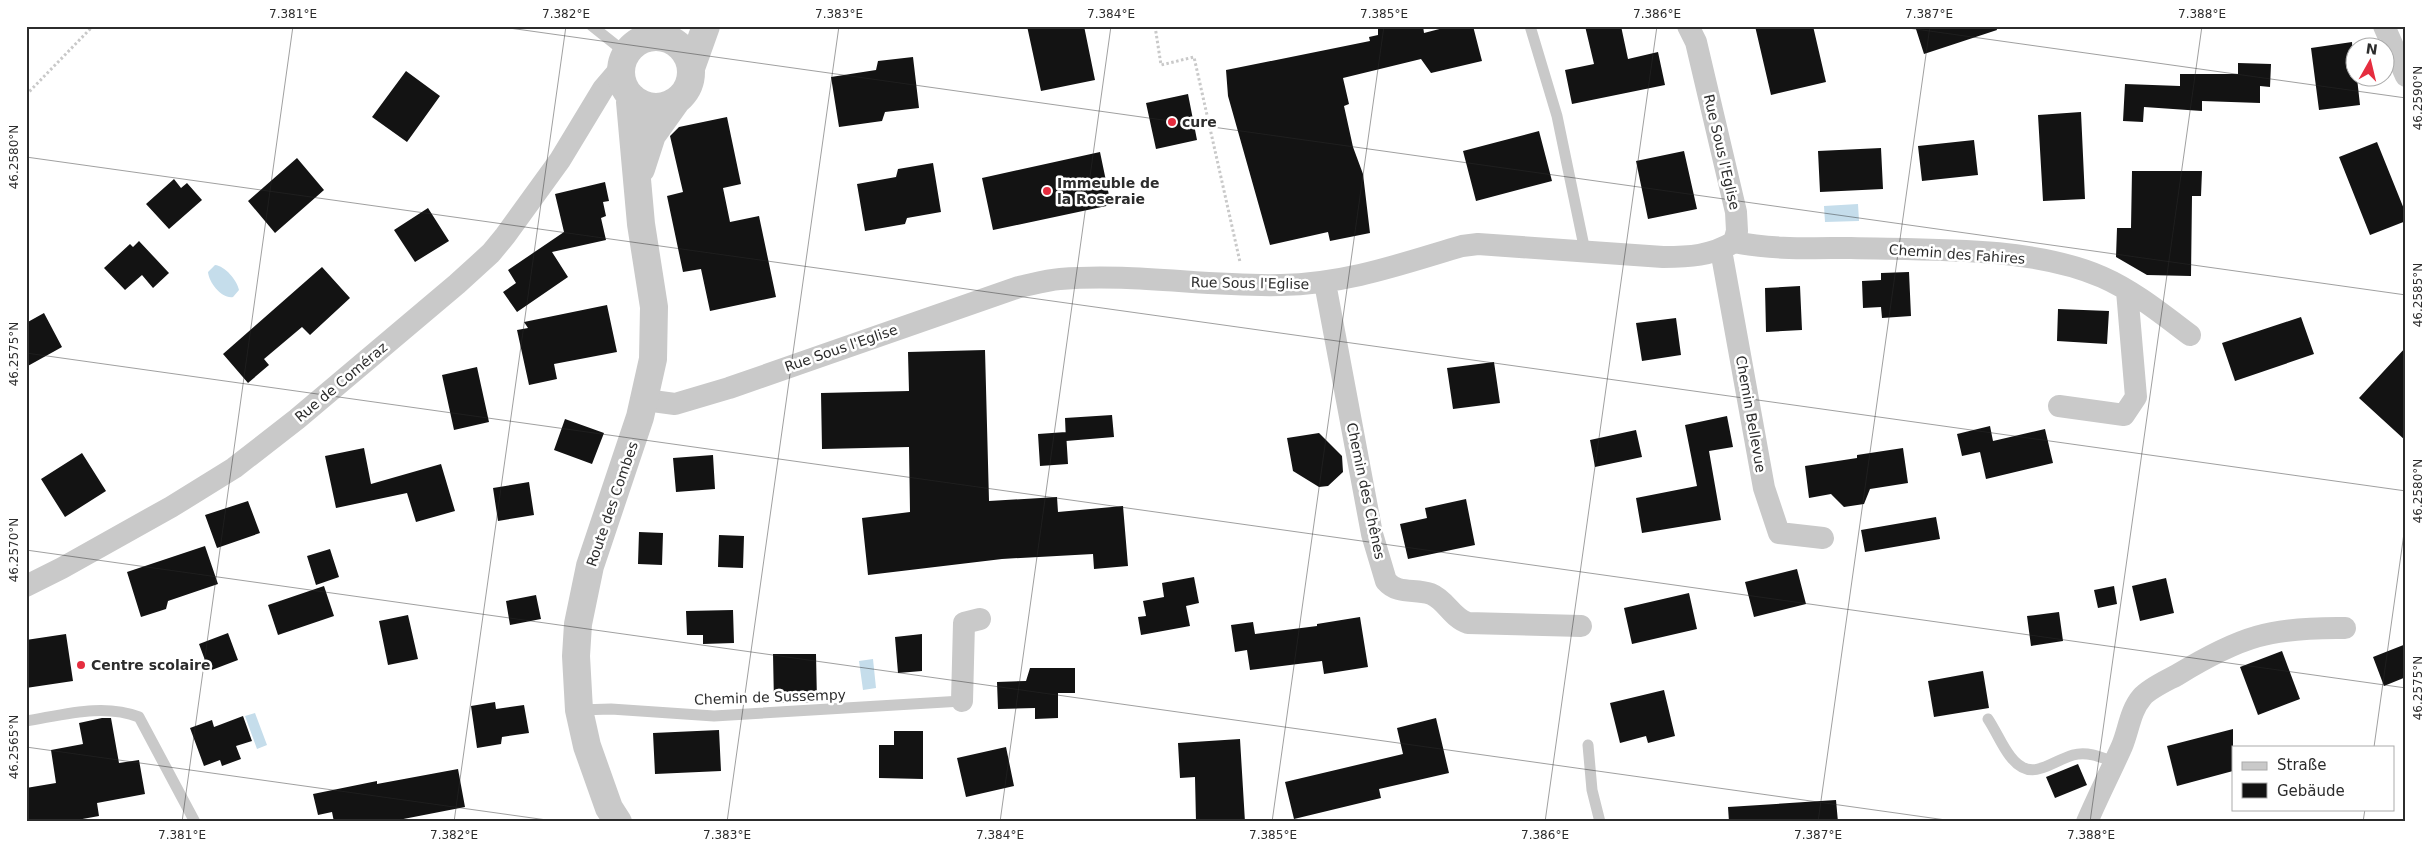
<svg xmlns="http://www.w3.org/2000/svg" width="2432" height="848" viewBox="0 0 2432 848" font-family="'DejaVu Sans',sans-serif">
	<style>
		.water { fill: #c5ddeb }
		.building { fill: #131313 }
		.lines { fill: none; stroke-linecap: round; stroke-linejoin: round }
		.path { stroke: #c9c9c9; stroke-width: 3; stroke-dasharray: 2.5 2.5; stroke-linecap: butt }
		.service { stroke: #c9c9c9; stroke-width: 11 }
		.minor { stroke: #c9c9c9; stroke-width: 22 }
		.tertiary { stroke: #c9c9c9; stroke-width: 28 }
		.ticks { fill: none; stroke: #2c2c2c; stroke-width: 1; stroke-opacity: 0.45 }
		.poi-dot { fill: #e52d3f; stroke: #fff; stroke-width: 2 }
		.labels { text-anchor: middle; stroke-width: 5; stroke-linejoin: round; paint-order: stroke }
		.poi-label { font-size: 14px; font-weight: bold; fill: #2c2c2c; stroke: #fff; text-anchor: start }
		.street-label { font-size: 14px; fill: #2c2c2c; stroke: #fff }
		.neatline { fill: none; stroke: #2c2c2c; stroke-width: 2 }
		.ticks-label { font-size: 12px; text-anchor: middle; fill: #2c2c2c }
	</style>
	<rect width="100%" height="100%" fill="#fff"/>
	<path class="water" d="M 1858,204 L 1859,221 L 1825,222 L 1824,206 Z
		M 215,265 C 225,266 237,280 239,290 L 233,297 C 222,299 209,283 208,272 Z
		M 873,659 L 876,688 L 863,690 L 859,661 Z
		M 255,713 L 267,745 L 257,749 L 245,716 Z"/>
	<path class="building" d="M 1027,26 L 1084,26 L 1095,80 L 1041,91 Z
		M 1378,26 L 1423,26 L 1424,33 L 1451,26 L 1473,26 L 1482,61 L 1431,73 L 1421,59 L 1343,78 L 1349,104 L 1344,106 L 1353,147 L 1363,174 L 1370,233 L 1330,241 L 1328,232 L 1270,245 L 1228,96 L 1226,70 L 1370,41 L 1369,37 L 1378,35 Z
		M 1585,26 L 1621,26 L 1628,59 L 1658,52 L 1665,85 L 1572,104 L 1565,70 L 1594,64 Z
		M 1755,26 L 1813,26 L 1826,82 L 1771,95 Z
		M 1915,26 L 1996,26 L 1997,30 L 1924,54 Z
		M 2352,42 L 2354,78 L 2357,78 L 2360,105 L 2319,110 L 2311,48 Z
		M 913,57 L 919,108 L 885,112 L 882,121 L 839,127 L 831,77 L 876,70 L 878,61 Z
		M 2238,63 L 2271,64 L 2270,87 L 2260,86 L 2260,103 L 2202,101 L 2202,111 L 2144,107 L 2143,122 L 2123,121 L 2125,84 L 2180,86 L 2180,74 L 2238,74 Z
		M 406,71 L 440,96 L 407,142 L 372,117 Z
		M 1188,94 L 1197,140 L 1156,149 L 1146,103 Z
		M 2081,112 L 2085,199 L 2043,201 L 2038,115 Z
		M 727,117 L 741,184 L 723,188 L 730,222 L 759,216 L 776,297 L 710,311 L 701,269 L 683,272 L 667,196 L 683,192 L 670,136 L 679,127 Z
		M 1539,131 L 1552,181 L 1476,201 L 1463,151 Z
		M 1974,140 L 1978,175 L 1922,181 L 1918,146 Z
		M 2377,142 L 2406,214 L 2406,221 L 2370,235 L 2339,157 Z
		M 1881,148 L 1883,189 L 1820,192 L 1818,151 Z
		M 1684,151 L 1697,209 L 1648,219 L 1636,161 Z
		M 1100,152 L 1111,205 L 993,230 L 982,178 Z
		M 297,158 L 324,190 L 275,233 L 248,201 Z
		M 933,163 L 941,212 L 907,218 L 905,224 L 865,231 L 857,184 L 896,177 L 898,169 Z
		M 2132,171 L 2202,171 L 2201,196 L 2192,196 L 2191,276 L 2147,275 L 2116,257 L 2117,228 L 2131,228 Z
		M 174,179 L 181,188 L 187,183 L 202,200 L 169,229 L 146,204 Z
		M 605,182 L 609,201 L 603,202 L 606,216 L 601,218 L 606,240 L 552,252 L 568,277 L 517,312 L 503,292 L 516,283 L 508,270 L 564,232 L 555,194 Z
		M 428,208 L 449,241 L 415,262 L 394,230 Z
		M 139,241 L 169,273 L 153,288 L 142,275 L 125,290 L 104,268 L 130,244 L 133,247 Z
		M 322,267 L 350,298 L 310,335 L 302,327 L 264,359 L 269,365 L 248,383 L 223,354 Z
		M 1909,272 L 1911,316 L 1882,318 L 1881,307 L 1863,308 L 1862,281 L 1881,280 L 1881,273 Z
		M 1800,286 L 1802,330 L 1766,332 L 1765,288 Z
		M 607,305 L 617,352 L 554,364 L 557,379 L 529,385 L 517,330 L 528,328 L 524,322 Z
		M 2058,309 L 2109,311 L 2107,344 L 2057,341 Z
		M 44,313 L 62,347 L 26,367 L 26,323 Z
		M 2301,317 L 2314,354 L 2235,381 L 2222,343 Z
		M 1676,318 L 1681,355 L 1642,361 L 1636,323 Z
		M 2406,347 L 2406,441 L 2359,398 Z
		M 985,350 L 989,501 L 1057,497 L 1058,512 L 1123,506 L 1128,566 L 1094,569 L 1093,554 L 1002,559 L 868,575 L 862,518 L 910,512 L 909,447 L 822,449 L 821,393 L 909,391 L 908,352 Z
		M 1494,362 L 1500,403 L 1453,409 L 1447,368 Z
		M 477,367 L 489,422 L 454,430 L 442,375 Z
		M 1112,415 L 1114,437 L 1066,441 L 1065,418 Z
		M 1727,416 L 1733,447 L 1709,451 L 1721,520 L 1642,533 L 1636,498 L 1697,486 L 1685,425 Z
		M 565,419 L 604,433 L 592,464 L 554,450 Z
		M 1990,426 L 1993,441 L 2045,429 L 2053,463 L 1986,479 L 1980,452 L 1962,456 L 1957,434 Z
		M 1636,430 L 1642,457 L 1595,467 L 1590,440 Z
		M 1066,432 L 1068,464 L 1040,466 L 1038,434 Z
		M 1319,433 L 1342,456 L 1343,472 L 1328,486 L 1319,487 L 1293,471 L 1287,438 Z
		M 364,448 L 371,484 L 441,464 L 455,511 L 416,522 L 407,493 L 336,508 L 325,456 Z
		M 1903,448 L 1908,483 L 1870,489 L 1864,504 L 1844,507 L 1831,494 L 1809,498 L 1805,466 L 1857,458 L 1857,455 Z
		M 82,453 L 106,491 L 65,517 L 41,479 Z
		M 713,455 L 715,489 L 676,492 L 673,458 Z
		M 529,482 L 534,515 L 498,521 L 493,488 Z
		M 1466,499 L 1475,545 L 1408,559 L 1400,524 L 1427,518 L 1425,508 Z
		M 248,501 L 260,533 L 217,548 L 205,515 Z
		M 1936,517 L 1940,539 L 1865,552 L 1861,530 Z
		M 639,532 L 663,533 L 662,565 L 638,564 Z
		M 719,535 L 744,536 L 743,568 L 718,567 Z
		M 205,546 L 218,584 L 168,601 L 166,609 L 141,617 L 127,572 Z
		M 330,549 L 339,577 L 316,585 L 307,556 Z
		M 1797,569 L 1806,604 L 1754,617 L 1745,582 Z
		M 1194,577 L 1199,603 L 1186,606 L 1190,626 L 1141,635 L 1138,617 L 1146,616 L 1143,601 L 1164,597 L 1162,583 Z
		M 2166,578 L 2174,613 L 2140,621 L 2132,586 Z
		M 324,586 L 334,616 L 278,635 L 268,605 Z
		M 2114,586 L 2117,604 L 2098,608 L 2094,590 Z
		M 1689,593 L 1697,629 L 1632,644 L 1624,608 Z
		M 536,595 L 541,619 L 510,625 L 506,601 Z
		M 733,610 L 734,643 L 703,644 L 703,635 L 687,635 L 686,611 Z
		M 2059,612 L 2063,641 L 2031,646 L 2027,616 Z
		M 408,615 L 418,659 L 388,665 L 379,621 Z
		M 1360,617 L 1368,667 L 1324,674 L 1322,661 L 1250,670 L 1247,650 L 1235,652 L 1231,625 L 1253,622 L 1255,634 L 1317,626 L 1317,624 Z
		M 228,633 L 238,660 L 209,671 L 199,644 Z
		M 66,634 L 73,681 L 26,688 L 26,640 Z
		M 922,634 L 922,671 L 898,673 L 895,637 Z
		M 2406,644 L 2406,677 L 2384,686 L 2373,657 Z
		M 2282,651 L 2300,699 L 2258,715 L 2240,667 Z
		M 773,654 L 816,654 L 817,702 L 774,703 Z
		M 1030,668 L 1075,668 L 1075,693 L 1058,693 L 1058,718 L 1035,719 L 1035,708 L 998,709 L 997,682 L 1026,681 Z
		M 1983,671 L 1989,708 L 1934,717 L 1928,681 Z
		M 1664,690 L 1675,736 L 1648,743 L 1646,736 L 1620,743 L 1610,703 Z
		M 495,702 L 496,709 L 524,705 L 529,733 L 502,737 L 501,744 L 477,748 L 471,706 Z
		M 243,716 L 252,741 L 236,746 L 241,759 L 222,766 L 220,760 L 204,766 L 190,728 L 212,720 L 214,727 Z
		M 102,718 L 111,718 L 119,763 L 139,760 L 145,794 L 97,803 L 99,816 L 66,822 L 26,822 L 26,788 L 56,783 L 51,750 L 83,744 L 79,723 Z
		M 1436,718 L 1449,773 L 1379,789 L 1381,798 L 1294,819 L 1285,782 L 1403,754 L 1397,728 Z
		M 2233,729 L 2233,771 L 2177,786 L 2167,746 Z
		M 719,730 L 721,771 L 655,774 L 653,733 Z
		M 894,731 L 923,731 L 923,779 L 879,778 L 879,745 L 894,745 Z
		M 1240,739 L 1245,822 L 1196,822 L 1195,777 L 1180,778 L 1178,743 Z
		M 1006,747 L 1014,786 L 966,797 L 957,758 Z
		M 2078,764 L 2087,785 L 2055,798 L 2046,777 Z
		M 458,769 L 465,807 L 388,822 L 334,822 L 332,812 L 318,815 L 313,794 L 377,781 L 377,784 Z
		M 1836,800 L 1838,822 L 1729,822 L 1728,807 Z"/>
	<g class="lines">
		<path class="path" d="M 1155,26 L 1161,65 L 1194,57 L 1240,262
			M 26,95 L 93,26"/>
		<path class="service" d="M 592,26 L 626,53
			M 1530,26 L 1557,116 L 1585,251
			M 579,710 L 611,709 L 714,716 L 962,701
			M 1988,719 C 1996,731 2002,746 2010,756 C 2031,784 2049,762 2073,755 C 2087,751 2101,757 2114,762
			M 26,721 C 63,715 103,703 139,717 L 195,822
			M 1588,745 L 1592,790 L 1600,822"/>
		<path class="minor" d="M 2384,26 L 2406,76
			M 1734,242 C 1773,250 1812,248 1851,248 C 1928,250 2031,246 2102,277 C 2134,291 2162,314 2190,335
			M 1721,250 L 1764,488 L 1779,533 L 1823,538
			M 1325,283 L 1372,534 L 1386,581 C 1398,595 1415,588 1431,594 C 1446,600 1452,618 1468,623 L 1581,626
			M 645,400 L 675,404 L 729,388 L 1019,287 C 1033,284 1047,280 1060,279 C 1134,273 1207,287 1281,285 C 1346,284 1401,264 1462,246 L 1478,244 L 1663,257 C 1689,257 1711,256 1734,242 L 1737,231 L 1736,212 L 1696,42 L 1688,26
			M 2059,406 L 2124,415 L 2136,397 L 2127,291
			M 26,586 L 62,568 L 171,507 L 234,468 L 297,419 L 457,284 L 491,253 L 505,236 L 560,160 L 603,89 L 621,68
			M 962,701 L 964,623 L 980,619
			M 2087,822 C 2098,796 2111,771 2122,746 C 2129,729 2130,711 2142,697 C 2150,688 2166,681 2177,675 C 2241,636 2271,627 2345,628"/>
		<path class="tertiary" d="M621 72a35 35 0 1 1 70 0a35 35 0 1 1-70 0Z
			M 691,68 L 706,26
			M 641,169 L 652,135 L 677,100
			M 618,822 L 609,808 L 587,746 L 579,710 L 576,656 L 578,624 L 590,566 L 640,417 L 653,359 L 654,307 L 641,224 L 630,102 L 633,98"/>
	</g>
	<path class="ticks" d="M 495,26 L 2406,295M 1894,26 L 2406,98M 26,157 L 2406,491M 26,353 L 2406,688M 26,550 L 1960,822M 26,747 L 561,822M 2374,747 L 2406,519M 182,822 L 293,26M 454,822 L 566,26M 727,822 L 839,26M 1000,822 L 1111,26M 1272,822 L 1384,26M 1545,822 L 1657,26M 1818,822 L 1930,26M 2090,822 L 2202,26M 2363,822 L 2365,809"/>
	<g class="poi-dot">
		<circle cx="1172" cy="122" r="5"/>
		<circle cx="1047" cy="191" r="5"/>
		<circle cx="81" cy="665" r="5"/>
	</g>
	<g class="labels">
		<g class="poi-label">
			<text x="1182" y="127">cure</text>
			<text x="1057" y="188">Immeuble de<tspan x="1057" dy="16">la Roseraie</tspan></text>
			<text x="91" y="670">Centre scolaire</text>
		</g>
		<g class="street-label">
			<text transform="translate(1722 152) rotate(77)" y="5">Rue Sous l'Eglise</text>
			<text transform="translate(1957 254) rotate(4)" y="5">Chemin des Fahires</text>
			<text transform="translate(1250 283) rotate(1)" y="5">Rue Sous l'Eglise</text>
			<text transform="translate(841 348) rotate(-19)" y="5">Rue Sous l'Eglise</text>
			<text transform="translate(341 382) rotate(-40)" y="5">Rue de Coméraz</text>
			<text transform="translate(1751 414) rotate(80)" y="5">Chemin Bellevue</text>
			<text transform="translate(1366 491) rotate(78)" y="5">Chemin des Chênes</text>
			<text transform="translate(612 504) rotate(-71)" y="5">Route des Combes</text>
			<text transform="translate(770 697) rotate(-2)" y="5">Chemin de Sussempy</text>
		</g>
	</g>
	<rect width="2432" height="848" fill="none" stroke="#ffffff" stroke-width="55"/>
	<rect x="2232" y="746" width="162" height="65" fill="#ffffff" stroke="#ababab"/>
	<rect x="2242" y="762" width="25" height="8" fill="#c9c9c9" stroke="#ababab"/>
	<text x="2277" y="770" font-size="15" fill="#2c2c2c">Straße</text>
	<rect x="2242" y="783" width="25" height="15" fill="#131313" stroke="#ababab"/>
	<text x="2277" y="796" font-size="15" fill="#2c2c2c">Gebäude</text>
	<g transform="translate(2370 62) rotate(8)"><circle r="24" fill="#ffffff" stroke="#ababab"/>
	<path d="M0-4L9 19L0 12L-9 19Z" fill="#e52d3f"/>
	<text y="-8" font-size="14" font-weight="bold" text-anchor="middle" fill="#2c2c2c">N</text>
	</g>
	<rect x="28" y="28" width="2376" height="792" class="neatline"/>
	<g class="ticks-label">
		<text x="293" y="18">7.381°E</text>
		<text x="566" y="18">7.382°E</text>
		<text x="839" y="18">7.383°E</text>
		<text x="1111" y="18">7.384°E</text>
		<text x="1384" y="18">7.385°E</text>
		<text x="1657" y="18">7.386°E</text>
		<text x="1929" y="18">7.387°E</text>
		<text x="2202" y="18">7.388°E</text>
		<text transform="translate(2418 98) rotate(-90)" y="4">46.2590°N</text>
		<text transform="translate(14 157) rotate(-90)" y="4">46.2580°N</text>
		<text transform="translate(2418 295) rotate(-90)" y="4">46.2585°N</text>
		<text transform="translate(14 354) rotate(-90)" y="4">46.2575°N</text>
		<text transform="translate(2418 491) rotate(-90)" y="4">46.2580°N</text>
		<text transform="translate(14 550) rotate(-90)" y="4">46.2570°N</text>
		<text transform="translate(2418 688) rotate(-90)" y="4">46.2575°N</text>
		<text transform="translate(14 747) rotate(-90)" y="4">46.2565°N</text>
		<text x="182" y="839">7.381°E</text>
		<text x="454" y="839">7.382°E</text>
		<text x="727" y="839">7.383°E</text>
		<text x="1000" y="839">7.384°E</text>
		<text x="1273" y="839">7.385°E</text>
		<text x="1545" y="839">7.386°E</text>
		<text x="1818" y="839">7.387°E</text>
		<text x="2091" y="839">7.388°E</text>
	</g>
</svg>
